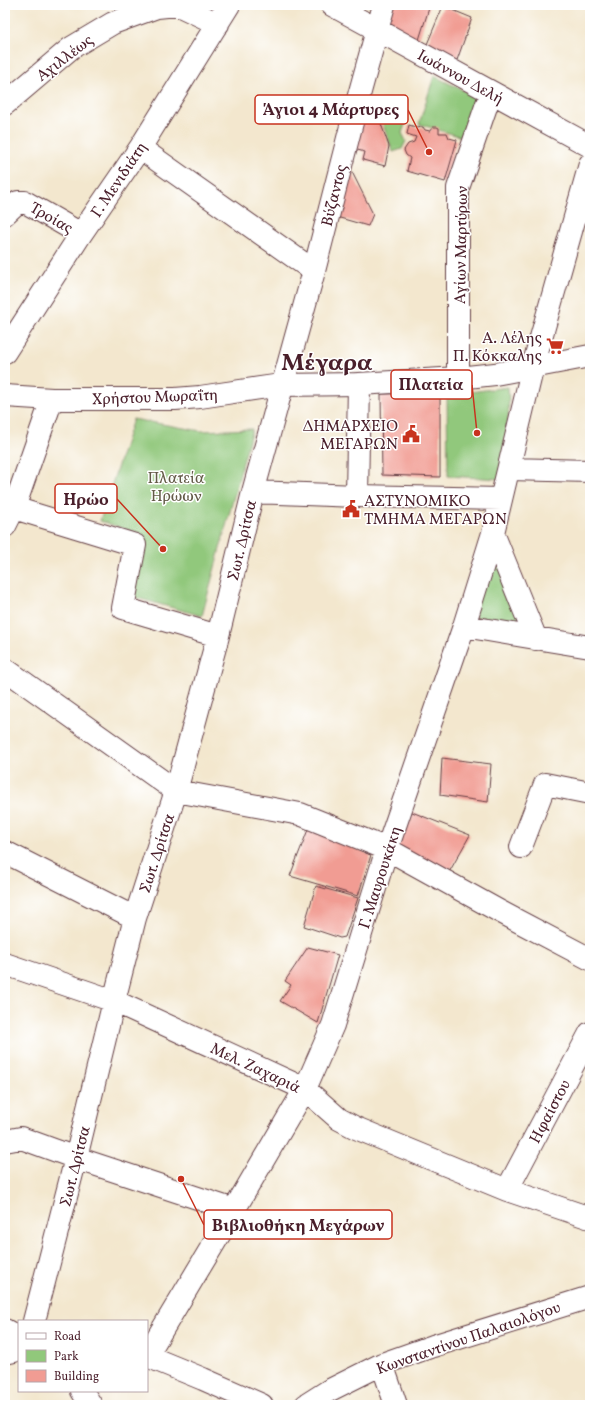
<svg xmlns="http://www.w3.org/2000/svg" width="595" height="1410" viewBox="0 0 595 1410" font-family="Vollkorn,serif">
	<style>
		.green { fill: #91c87b; stroke: #6e7453 }
		.building { fill: #f19c93 }
		.lines { fill: none; stroke-linecap: round; stroke-linejoin: round }
		.minor-casing { stroke: #633d43; stroke-width: 24 }
		.major-casing { stroke: #633d43; stroke-width: 24 }
		.minor { stroke: #fff; stroke-width: 22 }
		.major { stroke: #fff; stroke-width: 22 }
		.labels { text-anchor: middle; stroke-width: 3; stroke-linejoin: round; paint-order: stroke }
		.street-label { font-size: 16px; fill: #4a1f2b; stroke: #fff }
		.poi-label { font-size: 16px; fill: #4a1f2b; stroke: #fff; text-anchor: end }
		.park-label { font-size: 16px; fill: #635a47; stroke: #fff }
		.town-label { font-size: 24px; font-weight: bold; fill: #4a1f2b; stroke: #fff }
		.leader { fill: none; stroke: #c8321e; stroke-width: 1.5 }
		.callout-dot { fill: #c8321e; stroke: #fff; stroke-width: 1.5 }
		.callout { fill: #fff; stroke: #c8321e; stroke-width: 1.5 }
		.callout-label { font-size: 17px; text-anchor: middle; font-weight: bold; fill: #4a1f2b }
	</style>
	<rect width="100%" height="100%" fill="#fff"/>
	<filter id="ink" filterUnits="userSpaceOnUse"><feTurbulence type="fractalNoise" baseFrequency=".025" numOctaves="2"/><feDisplacementMap in="SourceGraphic" scale="8" xChannelSelector="R" yChannelSelector="G"/><feConvolveMatrix kernelMatrix="1 2 1 2 8 2 1 2 1" color-interpolation-filters="sRGB"/></filter>
	<filter id="wash" filterUnits="userSpaceOnUse"><feTurbulence type="fractalNoise" baseFrequency=".012" numOctaves="4" result="noise"/><feDisplacementMap in="SourceGraphic" scale="16" xChannelSelector="R" yChannelSelector="G"/><feGaussianBlur stdDeviation="0.9" result="paint"/><feColorMatrix in="noise" values="0 0 0 0 0 0 0 0 0 0 0 0 0 0 0 0 0 1.4 0 .05"/><feComposite in="paint" operator="in"/></filter>
	<g filter="url(#wash)">
		<rect width="100%" height="100%" fill="#f3e7ce"/>
		<path class="green" d="M 434,76 L 479,98 L 465,138 L 419,124 Z
			M 397,99 L 406,122 L 402,133 L 406,141 L 402,149 L 393,152 L 379,114 L 384,100 Z
			M 508,387 C 511,417 505,449 499,479 L 448,476 L 447,395 Z
			M 133,419 L 201,431 L 252,429 L 202,616 L 130,596 L 141,534 L 100,521 Z
			M 487,558 L 497,560 L 521,623 L 469,616 Z"/>
		<g id="blocks">
			<path class="building" d="M 388,5 L 430,5 L 418,43 L 381,25 Z
				M 443,6 L 472,18 L 456,63 L 425,49 Z
				M 361,109 L 377,113 L 389,146 L 385,166 L 363,160 L 365,152 L 350,148 Z
				M 409,125 L 419,128 L 420,127 L 423,127 L 425,130 L 430,131 L 433,127 L 437,127 L 439,128 L 439,133 L 447,133 L 449,138 L 457,140 L 445,182 L 407,171 L 410,158 L 406,155 L 404,150 L 408,144 L 414,142 L 416,137 L 407,134 Z
				M 347,162 L 373,214 L 368,226 L 333,216 Z
				M 440,393 L 440,477 L 382,475 L 381,394 Z
				M 442,758 L 491,764 L 488,802 L 440,795 Z
				M 407,810 L 470,835 L 447,876 L 394,847 Z
				M 309,827 L 371,855 L 358,896 L 290,876 Z
				M 316,886 L 358,898 L 345,937 L 340,938 L 304,926 Z
				M 308,947 L 338,955 L 318,1023 L 280,1001 L 291,985 L 285,981 Z"/>
		</g>
	</g>
	<g filter="url(#ink)">
		<use href="#blocks" fill-opacity="0" stroke="#633d43" stroke-width="1"/>
		<g class="lines">
			<g class="minor-casing">
				<path id="minor" d="M 332,5 L 590,146
					M 5,104 L 71,48 L 113,23 L 157,7 L 167,6 L 180,6 L 218,24
					M 140,148 L 314,271
					M 5,214 L 18,202 L 25,202 L 81,234
					M 5,352 L 81,234 L 140,148 L 229,5
					M 458,378 L 458,188 L 491,92
					M 509,469 L 590,471
					M 253,492 L 357,496 L 501,499
					M 357,496 L 359,384
					M 14,508 L 135,545 L 123,608 L 218,636
					M 5,526 L 14,508 L 52,399
					M 493,533 L 536,639
					M 464,626 L 590,647
					M 5,669 L 176,791 L 300,814 L 387,849 L 499,911 L 590,959
					M 521,847 L 545,784 L 590,793
					M 5,852 L 135,918
					M 5,964 L 114,1001 L 305,1089 L 339,1119 L 356,1128 L 507,1190 L 590,1218
					M 5,1141 L 21,1138 L 76,1158 L 234,1210
					M 507,1190 L 590,1033
					M 34,1321 L 76,1158 L 114,1001 L 135,918 L 176,791 L 218,636 L 253,492 L 314,271 L 358,99 L 384,5
					M 5,1330 L 19,1338
					M 5,1353 L 14,1351 L 19,1348
					M 147,1355 L 234,1210 L 305,1089 L 333,1025 L 387,849 L 464,626 L 493,533 L 533,366 L 590,164
					M 147,1356 L 203,1379 L 262,1405
					M 382,1364 L 396,1405
					M 82,1391 L 91,1405
					M 306,1405 L 328,1391 L 382,1364 L 433,1346 L 590,1297"/>
			</g>
			<g class="major-casing">
				<path id="major" d="M 5,396 L 52,399 L 175,399 L 200,397 L 281,385 L 359,384 L 458,378 L 495,374 L 590,356"/>
			</g>
			<use href="#minor" class="minor"/>
			<use href="#major" class="major"/>
		</g>
	</g>
	<defs>
		<g id="supermarket-bare" transform="scale(1.38)"><path d="M-6-5.5h2.5l.6 2H6L4.5 2H-2.5L-4.4-4H-6ZM-1.5 3.2a1.3 1.3 0 1 0 .1 0ZM3 3.2a1.3 1.3 0 1 0 .1 0Z" fill="#c8321e" stroke="#fff" stroke-width="2.5" paint-order="stroke"/></g>
		<g id="civic-bare" transform="scale(1.38)"><path d="M-.6-6.5H3V-4.5H.6V-3L4-1V1h2V6H-6V1h2V-1L-.6-3ZM-1.2 2.5V6h2.4V2.5Z" fill="#c8321e" stroke="#fff" stroke-width="2.5" paint-order="stroke"/></g>
	</defs>
	<g fill-rule="evenodd">
		<use href="#supermarket-bare" x="555" y="346"/>
		<use href="#civic-bare" x="411" y="434"/>
		<use href="#civic-bare" x="351" y="509"/>
	</g>
	<g class="labels">
		<g class="street-label">
			<text transform="translate(64 57) rotate(-37)" y="6">Αχιλλέως</text>
			<text transform="translate(461 76) rotate(29)" y="6">Ιωάννου Δελή</text>
			<text transform="translate(118 179) rotate(-56)" y="6">Γ. Μενιδιάτη</text>
			<text transform="translate(333 195) rotate(-76)" y="6">Βύζαντος</text>
			<text transform="translate(52 217) rotate(30)" y="6">Τροίας</text>
			<text transform="translate(460 245) rotate(-89)" y="6">Αγίων Μαρτύρων</text>
			<text transform="translate(155 396) rotate(-2)" y="6">Χρήστου Μωραΐτη</text>
			<text transform="translate(241 540) rotate(-77)" y="6">Σωτ. Δρίτσα</text>
			<text transform="translate(156 853) rotate(-72)" y="6">Σωτ. Δρίτσα</text>
			<text transform="translate(379 877) rotate(-72)" y="6">Γ. Μαυρουκάκη</text>
			<text transform="translate(256 1067) rotate(25)" y="6">Μελ. Ζαχαριά</text>
			<text transform="translate(549 1111) rotate(-62)" y="6">Ηφαίστου</text>
			<text transform="translate(74 1166) rotate(-76)" y="6">Σωτ. Δρίτσα</text>
			<text transform="translate(468 1337) rotate(-19)" y="6">Κωνσταντίνου Παλαιολόγου</text>
		</g>
		<g class="poi-label">
			<text x="542" y="343">Α. Λέλης<tspan x="542" dy="18">Π. Κόκκαλης</tspan></text>
			<text x="398" y="431">ΔΗΜΑΡΧΕΙΟ<tspan x="398" dy="18">ΜΕΓΑΡΩΝ</tspan></text>
			<text x="364" y="506" text-anchor="start">ΑΣΤΥΝΟΜΙΚΟ<tspan x="364" dy="18">ΤΜΗΜΑ ΜΕΓΑΡΩΝ</tspan></text>
		</g>
		<g class="park-label">
			<text x="176" y="483">Πλατεία<tspan x="176" dy="18">Ηρώων</tspan></text>
		</g>
		<g class="town-label">
			<text x="327" y="370">Μέγαρα</text>
		</g>
	</g>
	<path class="leader" d="M429 152L408 110M477 433L472 385M163 549L117 499M181 1179L204 1225"/>
	<g class="callout-dot">
		<circle cx="429" cy="152" r="4"/>
		<circle cx="477" cy="433" r="4"/>
		<circle cx="163" cy="549" r="4"/>
		<circle cx="181" cy="1179" r="4"/>
	</g>
	<g class="callout">
		<rect x="255" y="95" width="153" height="29" rx="4"/>
		<rect x="391" y="370" width="81" height="29" rx="4"/>
		<rect x="55" y="484" width="62" height="29" rx="4"/>
		<rect x="204" y="1210" width="188" height="29" rx="4"/>
	</g>
	<g class="callout-label">
		<text x="331" y="115">Άγιοι 4 Μάρτυρες</text>
		<text x="431" y="390">Πλατεία</text>
		<text x="86" y="505">Ηρώο</text>
		<text x="298" y="1231">Βιβλιοθήκη Μεγάρων</text>
	</g>
	<rect width="595" height="1410" fill="none" stroke="#fff" stroke-width="20"/>
	<rect x="18" y="1320" width="130" height="72" fill="#ffffff" stroke="#b7a5aa"/>
	<rect x="26" y="1333" width="20" height="6" fill="#ffffff" stroke="#b7a5aa"/>
	<text x="54" y="1340" font-size="12" fill="#4a1f2b">Road</text>
	<rect x="26" y="1350" width="20" height="12" fill="#91c87b" stroke="#b7a5aa"/>
	<text x="54" y="1360" font-size="12" fill="#4a1f2b">Park</text>
	<rect x="26" y="1370" width="20" height="12" fill="#f19c93" stroke="#b7a5aa"/>
	<text x="54" y="1380" font-size="12" fill="#4a1f2b">Building</text>
</svg>
